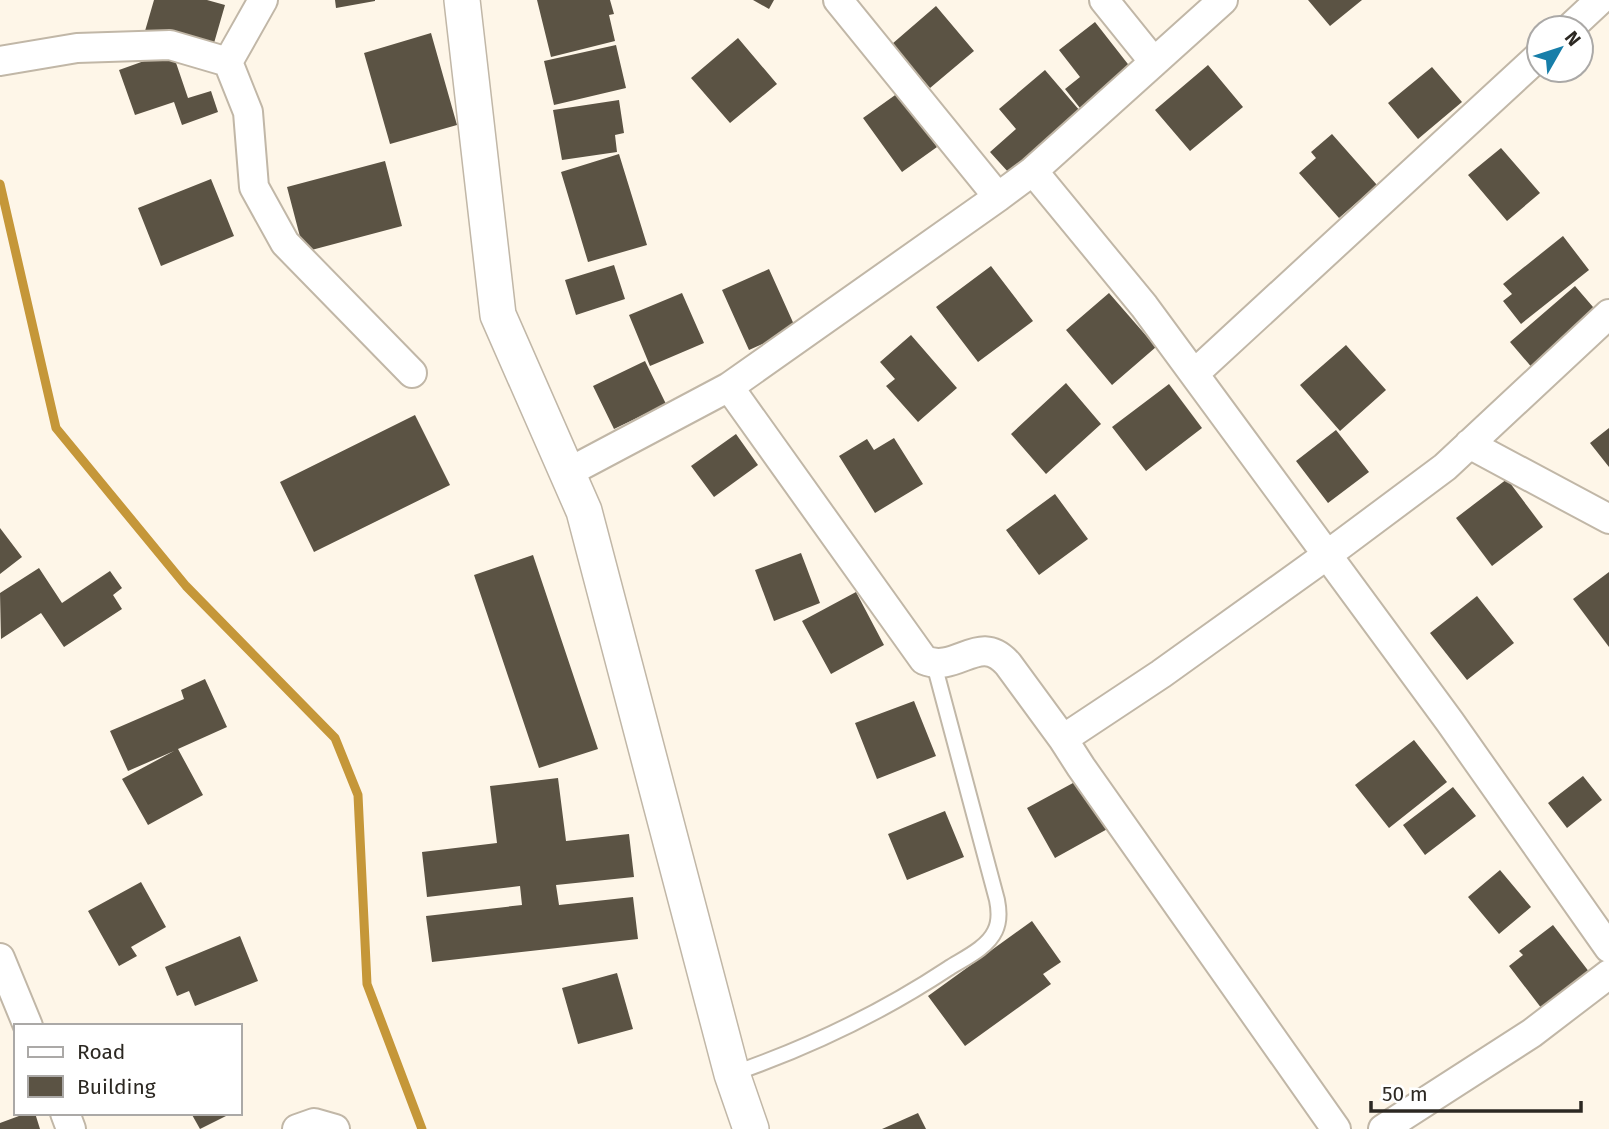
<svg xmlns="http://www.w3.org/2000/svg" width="1609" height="1129" viewBox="0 0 1609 1129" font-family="'Fira Sans',sans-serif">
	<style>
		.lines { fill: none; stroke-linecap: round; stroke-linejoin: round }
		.stream { stroke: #c59739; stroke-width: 9 }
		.building { fill: #5b5344 }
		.service-casing { stroke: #c1b7a7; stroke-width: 18 }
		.minor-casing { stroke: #c1b7a7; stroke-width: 32 }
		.tertiary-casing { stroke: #c1b7a7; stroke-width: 38 }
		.service { stroke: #fff; stroke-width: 14 }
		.minor { stroke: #fff; stroke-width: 28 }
		.tertiary { stroke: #fff; stroke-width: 35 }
	</style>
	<rect width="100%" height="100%" fill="#fef6e8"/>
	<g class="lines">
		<path class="stream" d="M 0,184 L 56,428 L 186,586 L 335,738 L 358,795 L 367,984 L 422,1129"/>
	</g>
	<path class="building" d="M 154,0 L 207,0 L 225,5 L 212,50 L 145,31 Z
		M 335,0 L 375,0 L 375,1 L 336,8 Z
		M 537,0 L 610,0 L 614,14 L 609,15 L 615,41 L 551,57 Z
		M 753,0 L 774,0 L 769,9 Z
		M 1308,0 L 1362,0 L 1330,26 Z
		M 936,6 L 974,51 L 930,88 L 892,44 Z
		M 1095,22 L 1131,68 L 1080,108 L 1065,89 L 1080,77 L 1059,50 Z
		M 431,33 L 457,125 L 390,144 L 364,53 Z
		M 738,38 L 777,84 L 730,123 L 691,78 Z
		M 616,45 L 626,88 L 554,105 L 544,61 Z
		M 172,51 L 188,98 L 211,91 L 218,112 L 182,125 L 174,102 L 135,115 L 119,70 Z
		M 1208,65 L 1243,107 L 1190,151 L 1155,110 Z
		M 1432,67 L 1462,102 L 1418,139 L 1388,103 Z
		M 1045,70 L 1080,111 L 1009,173 L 990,152 L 1016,129 L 999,109 Z
		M 898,93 L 937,147 L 902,172 L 863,118 Z
		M 619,100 L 624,133 L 615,135 L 617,152 L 562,160 L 553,110 Z
		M 1332,134 L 1377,185 L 1339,218 L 1299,173 L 1316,158 L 1311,152 Z
		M 1501,148 L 1540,193 L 1507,221 L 1468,175 Z
		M 619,154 L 647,245 L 588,262 L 561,172 Z
		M 385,161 L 402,226 L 304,252 L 287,187 Z
		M 211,179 L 234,236 L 161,266 L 138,208 Z
		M 1563,236 L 1589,270 L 1521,324 L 1503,301 L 1512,294 L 1503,284 Z
		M 614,265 L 625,299 L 576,315 L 565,280 Z
		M 991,266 L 1033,321 L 978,362 L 936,307 Z
		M 769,269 L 796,329 L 749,350 L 722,290 Z
		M 1575,286 L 1599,314 L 1534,370 L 1510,342 Z
		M 682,293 L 704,343 L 650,366 L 629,315 Z
		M 1109,293 L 1156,347 L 1112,385 L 1066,330 Z
		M 911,335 L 957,388 L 918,422 L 886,386 L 895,379 L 880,362 Z
		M 1346,345 L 1386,390 L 1340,431 L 1300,385 Z
		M 645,361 L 666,404 L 614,429 L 593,386 Z
		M 1066,383 L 1101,424 L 1046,474 L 1011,434 Z
		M 1169,384 L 1202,428 L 1146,471 L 1112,427 Z
		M 415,415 L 450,485 L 314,552 L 280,482 Z
		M 1609,428 L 1609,467 L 1590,443 Z
		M 1336,430 L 1369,472 L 1328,503 L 1296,461 Z
		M 736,434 L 758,465 L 714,497 L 691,466 Z
		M 894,438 L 923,484 L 875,513 L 839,456 L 867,439 L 874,450 Z
		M 1507,479 L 1543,527 L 1492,566 L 1456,518 Z
		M 1055,494 L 1088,539 L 1039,575 L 1006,530 Z
		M 0,528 L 22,557 L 0,574 Z
		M 801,553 L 820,603 L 774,621 L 755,570 Z
		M 533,555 L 598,749 L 539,768 L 474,575 Z
		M 39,568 L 62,603 L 110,571 L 122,588 L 113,595 L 122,609 L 64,647 L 41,613 L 1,639 L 0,593 Z
		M 1609,572 L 1609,647 L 1573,599 Z
		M 856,592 L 884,645 L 831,674 L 802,621 Z
		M 1477,596 L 1514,643 L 1467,680 L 1430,633 Z
		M 205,679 L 227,727 L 178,749 L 203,795 L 148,825 L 122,779 L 174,751 L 128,771 L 110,731 L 184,699 L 181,690 Z
		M 914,701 L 936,756 L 877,779 L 855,723 Z
		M 1414,740 L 1447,782 L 1389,828 L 1355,785 Z
		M 1583,776 L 1602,800 L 1567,828 L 1548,803 Z
		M 1084,777 L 1111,827 L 1055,858 L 1027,808 Z
		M 558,778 L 566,841 L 629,834 L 634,877 L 556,885 L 559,905 L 633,897 L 638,939 L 432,962 L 426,916 L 522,905 L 520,886 L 427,897 L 422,852 L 497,843 L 490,786 Z
		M 1453,787 L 1476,816 L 1425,855 L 1403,825 Z
		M 945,811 L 964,857 L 907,880 L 888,834 Z
		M 1500,870 L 1531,907 L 1499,934 L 1468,897 Z
		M 141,882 L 166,927 L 131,947 L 137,956 L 119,966 L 88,911 Z
		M 1032,921 L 1061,962 L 1043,974 L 1051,984 L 965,1046 L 928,996 Z
		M 1553,925 L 1590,973 L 1542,1009 L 1509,966 L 1523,955 L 1519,951 Z
		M 240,936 L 258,981 L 195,1006 L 189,991 L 177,996 L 165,967 Z
		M 617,973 L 633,1029 L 578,1044 L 562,988 Z
		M 27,1113 L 35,1113 L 40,1129 L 0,1129 L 0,1123 Z
		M 191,1113 L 232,1113 L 200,1129 Z
		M 918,1113 L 926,1129 L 882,1129 Z"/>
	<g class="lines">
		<g class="service-casing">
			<path id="service" d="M 732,1074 C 810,1047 881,1013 949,968 C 965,958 987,948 995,931 C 1000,921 999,910 997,900 L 934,664"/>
		</g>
		<g class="minor-casing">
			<path id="minor" d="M 263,0 L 228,62 L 248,112 L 254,187 L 285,243 L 412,373
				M 838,0 L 998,197
				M 1104,0 L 1154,62
				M 1570,28 L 1600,0
				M 0,61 L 77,48 L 170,45 L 228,62
				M 1033,171 L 1144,306 L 1450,722 L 1609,948
				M 1194,374 L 1539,56
				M 729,387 L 924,660 C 958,674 979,631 1008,664 L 1063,739 L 1081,767 L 1336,1129
				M 1469,444 L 1609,519
				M 567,473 L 729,387 L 998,197 L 1033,171 L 1223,0
				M 1063,739 L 1161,674 L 1327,555 L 1445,467 L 1609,314
				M 0,958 L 28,1026
				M 65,1113 L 71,1129
				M 297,1129 L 314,1123 L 335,1129
				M 1383,1129 L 1532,1033 L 1609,974"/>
		</g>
		<g class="tertiary-casing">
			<path id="tertiary" d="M 462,0 L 498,315 L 584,511 L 732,1074 L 751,1129"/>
		</g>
		<use href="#service" class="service"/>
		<use href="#minor" class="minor"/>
		<use href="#tertiary" class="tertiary"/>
	</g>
	<rect x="14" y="1024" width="228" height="91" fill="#ffffff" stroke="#aba9a7" stroke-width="2"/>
	<rect x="28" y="1047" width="35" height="10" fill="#ffffff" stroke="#aba9a7" stroke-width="2"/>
	<text x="77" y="1059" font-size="21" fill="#2c2822">Road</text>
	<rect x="28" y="1076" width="35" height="21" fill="#5b5344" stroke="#aba9a7" stroke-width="2"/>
	<text x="77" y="1094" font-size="21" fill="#2c2822">Building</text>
	<g transform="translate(1560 49) rotate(51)"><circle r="33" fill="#ffffff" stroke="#aba9a7" stroke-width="2"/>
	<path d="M0-5L12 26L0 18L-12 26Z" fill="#177ea9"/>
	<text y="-10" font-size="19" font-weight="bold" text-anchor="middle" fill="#2c2822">N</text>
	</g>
	<path d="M1371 1101v10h210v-10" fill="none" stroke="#2c2822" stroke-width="3.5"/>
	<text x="1382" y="1101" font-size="21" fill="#2c2822" stroke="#ffffff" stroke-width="5" paint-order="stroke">50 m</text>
</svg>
